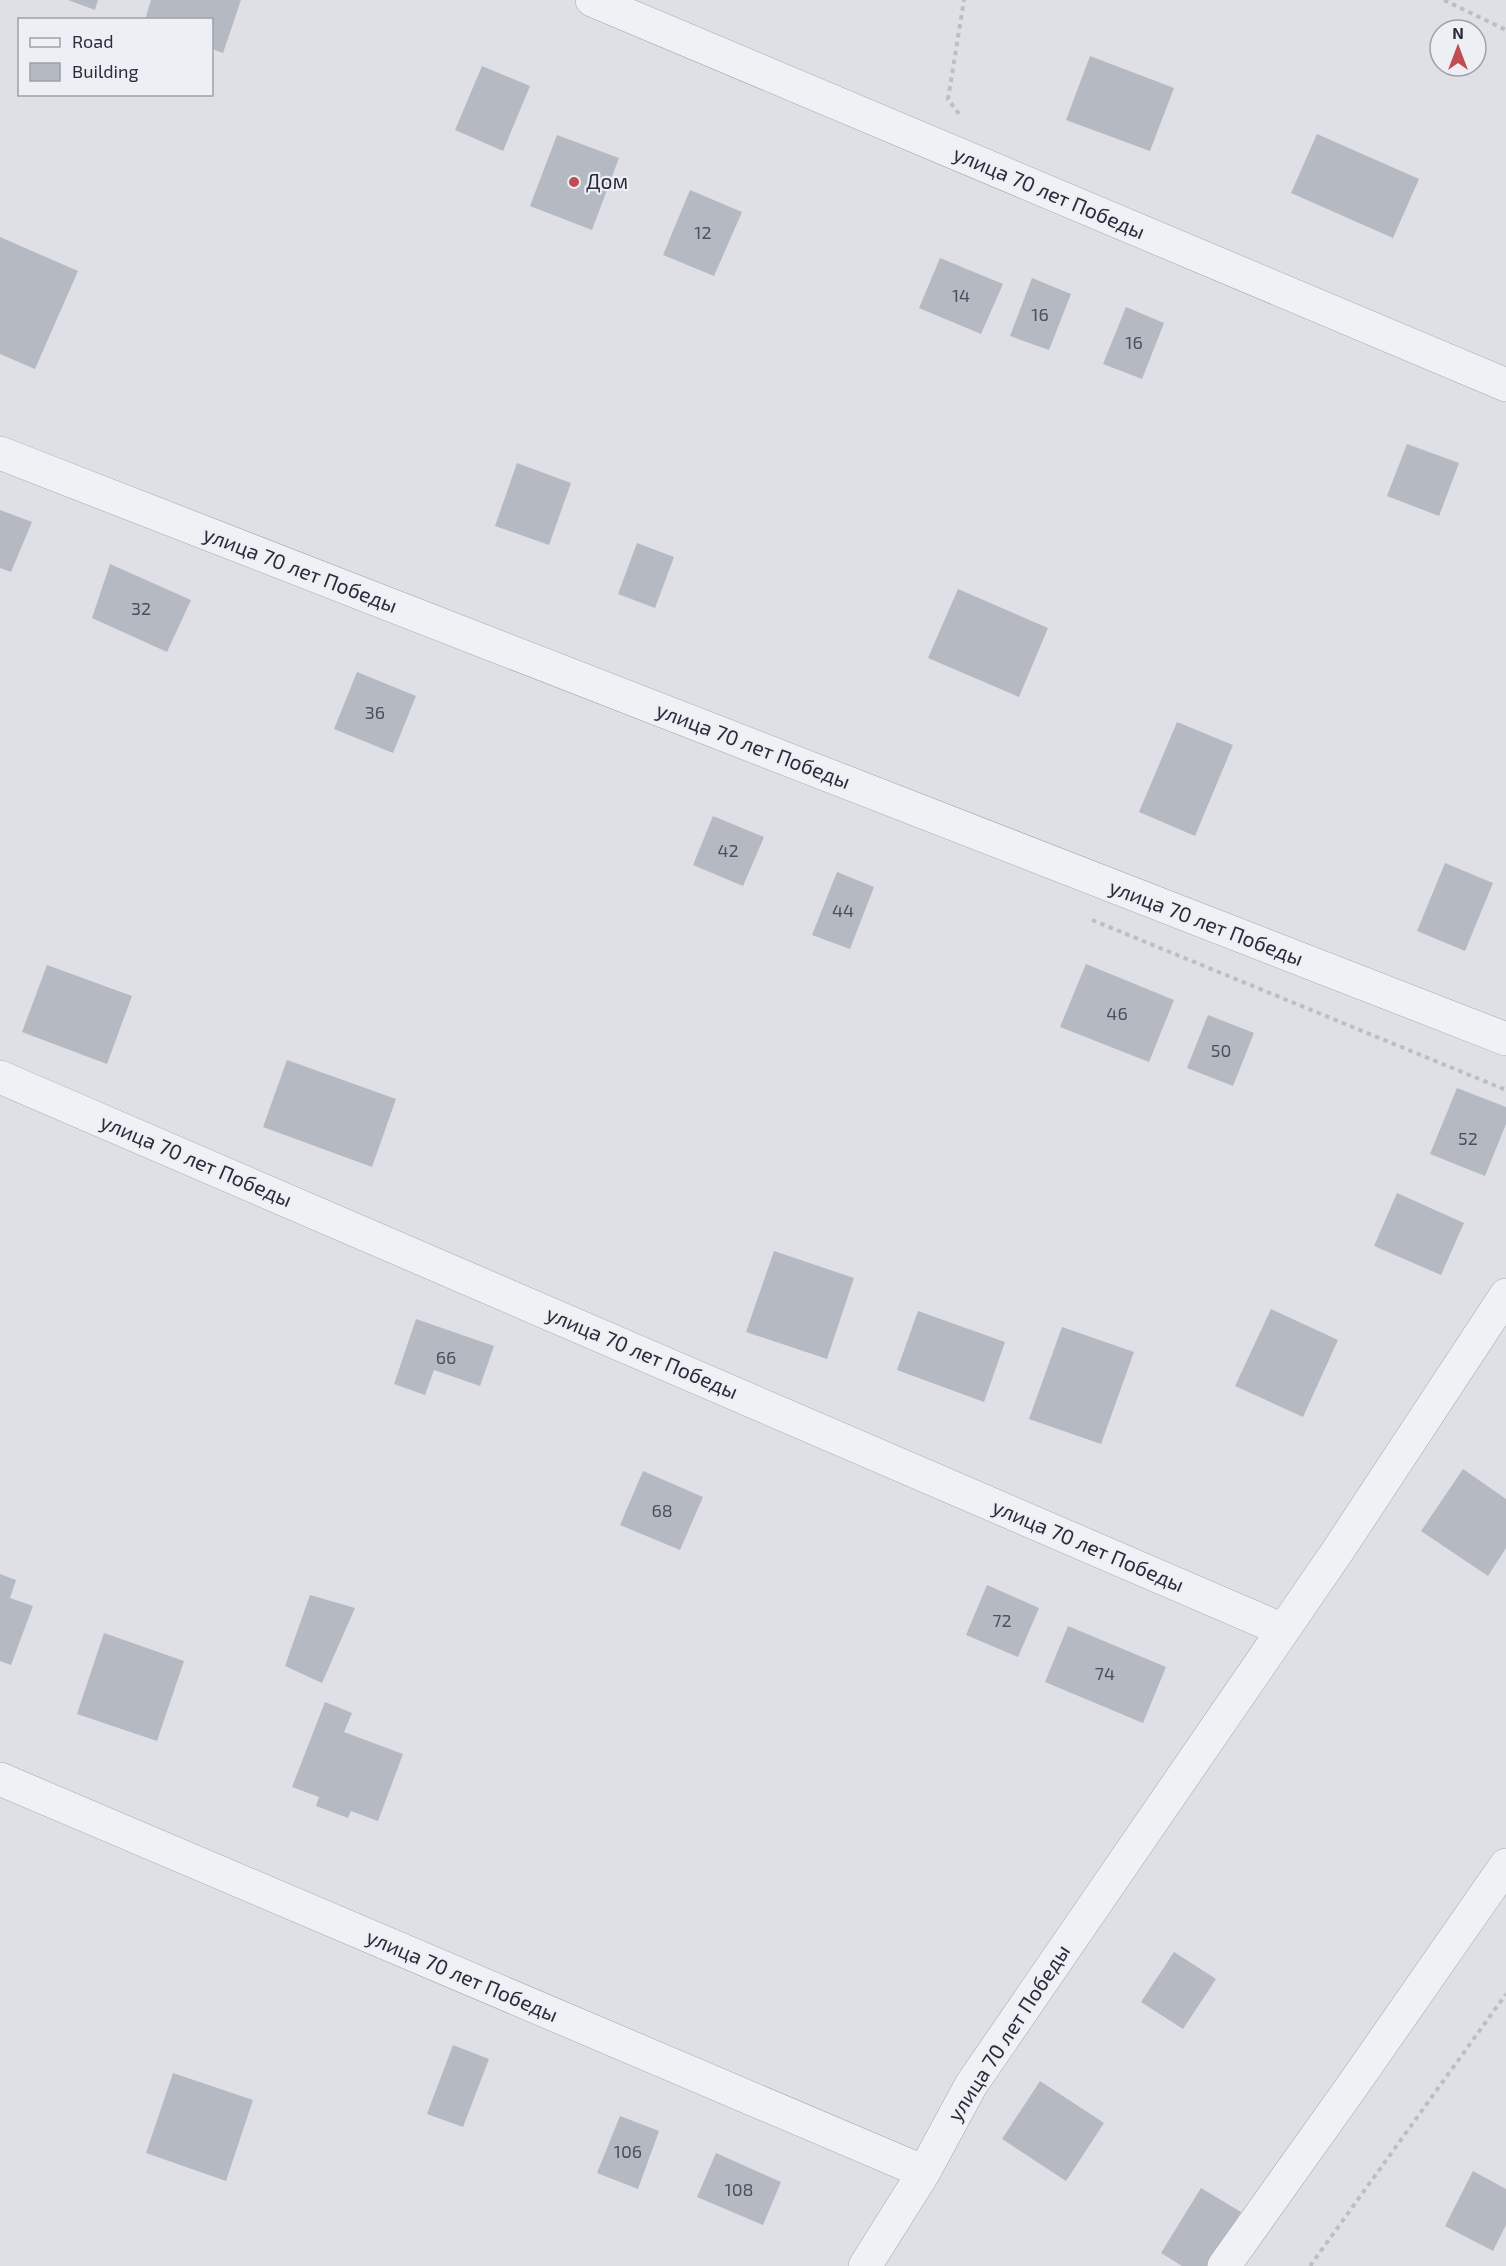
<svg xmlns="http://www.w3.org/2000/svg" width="1506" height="2266" viewBox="0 0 1506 2266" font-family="'Exo 2',sans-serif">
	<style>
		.building { fill: #b5b9c2 }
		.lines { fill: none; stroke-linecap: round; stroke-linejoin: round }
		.street-casing { stroke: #a4a7af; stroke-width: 34 }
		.path { stroke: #bcbec5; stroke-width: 4; stroke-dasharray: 4.5 4.5; stroke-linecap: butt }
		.street { stroke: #f0f1f5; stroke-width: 33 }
		.poi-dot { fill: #c04d50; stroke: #edeff4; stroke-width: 2 }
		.labels { text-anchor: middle; stroke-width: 4.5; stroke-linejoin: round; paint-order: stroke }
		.number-label { font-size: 18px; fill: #4b505d }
		.poi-label { font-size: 21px; fill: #282d3b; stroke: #edeff4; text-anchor: start }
		.street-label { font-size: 21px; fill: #282d3b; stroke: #edeff4 }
	</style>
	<rect width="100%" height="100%" fill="#dee0e6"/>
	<path class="building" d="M 68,0 L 98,0 L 95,10 Z
		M 151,0 L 241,0 L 223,53 L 212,49 L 212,20 L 145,20 Z
		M 1090,56 L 1174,88 L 1150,151 L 1066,120 Z
		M 482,66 L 530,86 L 503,151 L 455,130 Z
		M 1317,134 L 1419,179 L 1393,238 L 1291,193 Z
		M 557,135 L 619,158 L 592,230 L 530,206 Z
		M 690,190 L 742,212 L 714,276 L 663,255 Z
		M 0,237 L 78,271 L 35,369 L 0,354 Z
		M 940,258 L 1003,284 L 981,334 L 919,308 Z
		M 1032,278 L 1071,294 L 1049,350 L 1010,336 Z
		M 1126,307 L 1164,323 L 1142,379 L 1103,364 Z
		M 1407,444 L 1459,463 L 1439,516 L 1387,496 Z
		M 517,463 L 571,483 L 549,545 L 495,526 Z
		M 0,510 L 32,522 L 11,572 L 0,568 Z
		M 637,543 L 674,557 L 655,608 L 618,594 Z
		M 110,564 L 191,600 L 167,652 L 92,618 Z
		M 958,589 L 1048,628 L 1019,697 L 928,658 Z
		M 357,672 L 416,696 L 393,753 L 334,729 Z
		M 1177,722 L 1233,745 L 1195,836 L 1139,812 Z
		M 713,816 L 764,837 L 743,886 L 693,865 Z
		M 1445,863 L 1493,883 L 1465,951 L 1417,931 Z
		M 837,872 L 874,887 L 850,949 L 812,935 Z
		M 1086,964 L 1174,1000 L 1149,1062 L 1060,1027 Z
		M 47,965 L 132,996 L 107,1064 L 22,1032 Z
		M 1208,1015 L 1254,1033 L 1233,1086 L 1187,1068 Z
		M 287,1060 L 396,1099 L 372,1167 L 263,1127 Z
		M 1457,1088 L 1506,1107 L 1506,1124 L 1485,1176 L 1430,1154 Z
		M 1397,1193 L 1464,1223 L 1441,1275 L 1374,1246 Z
		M 774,1251 L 854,1278 L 827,1359 L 746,1332 Z
		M 1271,1309 L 1338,1340 L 1303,1417 L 1235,1386 Z
		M 918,1311 L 1005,1342 L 984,1402 L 897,1370 Z
		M 416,1319 L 494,1346 L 480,1386 L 434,1370 L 425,1395 L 394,1384 Z
		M 1062,1327 L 1134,1352 L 1101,1444 L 1029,1419 Z
		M 1463,1469 L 1506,1499 L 1506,1548 L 1488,1576 L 1421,1531 Z
		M 643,1471 L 703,1497 L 680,1550 L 620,1525 Z
		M 0,1574 L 16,1580 L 10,1598 L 33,1606 L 11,1665 L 0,1661 Z
		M 987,1585 L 1039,1608 L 1018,1657 L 966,1635 Z
		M 310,1595 L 355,1608 L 322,1683 L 285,1666 Z
		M 1068,1626 L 1166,1667 L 1143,1723 L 1045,1682 Z
		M 104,1633 L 184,1661 L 157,1741 L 77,1714 Z
		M 325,1702 L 352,1713 L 344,1732 L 403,1754 L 378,1821 L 351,1811 L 348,1818 L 316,1806 L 319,1797 L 292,1787 Z
		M 1174,1952 L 1216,1979 L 1183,2029 L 1141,2002 Z
		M 453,2045 L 489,2059 L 463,2127 L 427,2114 Z
		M 173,2073 L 253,2100 L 226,2181 L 146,2153 Z
		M 1040,2081 L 1104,2123 L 1066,2181 L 1002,2139 Z
		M 620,2116 L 659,2131 L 638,2189 L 597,2173 Z
		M 716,2153 L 781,2182 L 763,2225 L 697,2197 Z
		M 1473,2171 L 1506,2189 L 1506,2225 L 1493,2251 L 1445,2226 Z
		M 1201,2188 L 1241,2212 L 1208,2266 L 1182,2266 L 1161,2253 Z"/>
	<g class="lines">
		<g class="street-casing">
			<path id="street" d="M 592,0 L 1506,385
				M 0,453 L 1506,1039
				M 0,1077 L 1283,1630
				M 0,1779 L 924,2172
				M 865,2266 L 924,2172 L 971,2085 L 1339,1549 L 1506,1295
				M 1224,2266 L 1355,2082 L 1506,1865"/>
		</g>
		<path class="path" d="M 1444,0 L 1506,30
			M 959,114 L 948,99 L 964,0
			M 1092,920 L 1506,1090
			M 1310,2266 L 1506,1994"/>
		<use href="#street" class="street"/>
	</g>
	<circle class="poi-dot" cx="574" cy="182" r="6"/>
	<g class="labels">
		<g class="number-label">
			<text x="703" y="239">12</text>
			<text x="961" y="302">14</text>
			<text x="1040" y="321">16</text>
			<text x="1134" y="349">16</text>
			<text x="141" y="615">32</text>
			<text x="375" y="719">36</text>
			<text x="728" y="857">42</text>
			<text x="843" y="917">44</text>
			<text x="1117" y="1020">46</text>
			<text x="1221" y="1057">50</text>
			<text x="1468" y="1145">52</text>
			<text x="446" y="1364">66</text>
			<text x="662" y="1517">68</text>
			<text x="1002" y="1627">72</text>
			<text x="1105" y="1680">74</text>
			<text x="628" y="2158">106</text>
			<text x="739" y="2196">108</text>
		</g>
		<g class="poi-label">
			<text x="586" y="189">Дом</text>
		</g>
		<g class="street-label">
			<text transform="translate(1049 193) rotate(23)" y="7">улица 70 лет Победы</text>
			<text transform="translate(300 570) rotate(21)" y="7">улица 70 лет Победы</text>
			<text transform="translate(753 746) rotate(21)" y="7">улица 70 лет Победы</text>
			<text transform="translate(1206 923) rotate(21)" y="7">улица 70 лет Победы</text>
			<text transform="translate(196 1161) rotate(23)" y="7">улица 70 лет Победы</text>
			<text transform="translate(642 1353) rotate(23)" y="7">улица 70 лет Победы</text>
			<text transform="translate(1088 1546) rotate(23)" y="7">улица 70 лет Победы</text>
			<text transform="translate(462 1976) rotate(23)" y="7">улица 70 лет Победы</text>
			<text transform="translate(1009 2033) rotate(-57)" y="7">улица 70 лет Победы</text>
		</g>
	</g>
	<rect x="18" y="18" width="195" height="78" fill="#edeff4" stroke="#9ea1aa" stroke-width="1.5"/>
	<rect x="30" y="38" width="30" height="9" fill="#f0f1f5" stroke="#9ea1aa" stroke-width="1.5"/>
	<text x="72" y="48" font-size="18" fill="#282d3b">Road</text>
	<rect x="30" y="63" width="30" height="18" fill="#b5b9c2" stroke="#9ea1aa" stroke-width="1.5"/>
	<text x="72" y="78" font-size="18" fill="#282d3b">Building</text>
	<g transform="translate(1458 48)"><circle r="28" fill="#edeff4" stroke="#9ea1aa" stroke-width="1.5"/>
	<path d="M0-4.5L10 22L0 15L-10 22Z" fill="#c04d50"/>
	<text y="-9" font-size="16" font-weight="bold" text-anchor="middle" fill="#282d3b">N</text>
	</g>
</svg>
